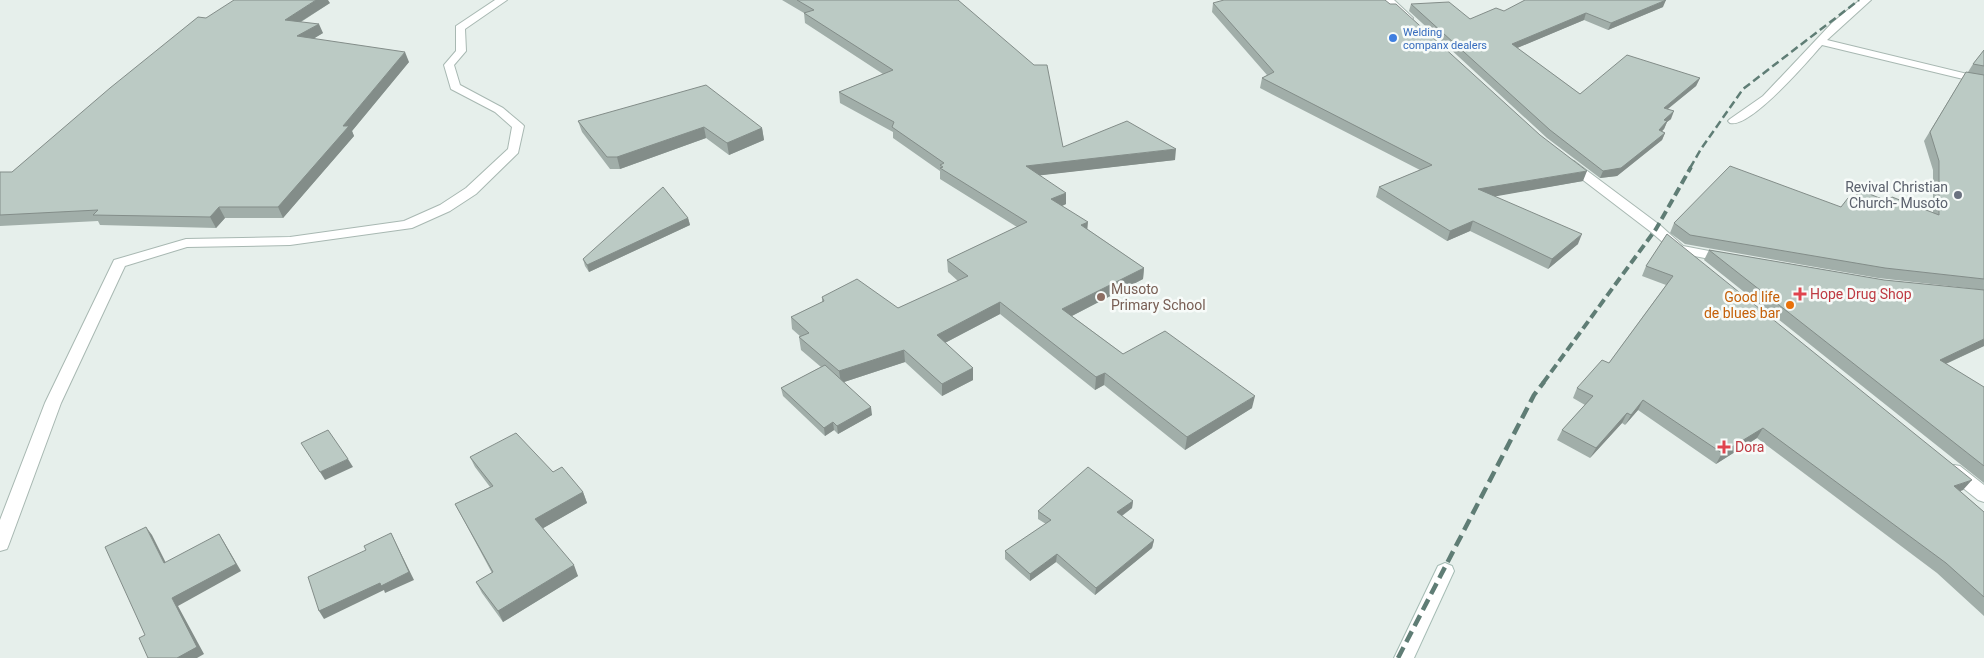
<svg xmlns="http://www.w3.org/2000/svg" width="1984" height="658" viewBox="0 0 1984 658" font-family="Roboto,sans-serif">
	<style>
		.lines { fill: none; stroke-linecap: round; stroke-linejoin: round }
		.minor-casing { stroke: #a8b8b2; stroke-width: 2 }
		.secondary-casing { stroke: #a4bbb3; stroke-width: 2 }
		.minor { fill: #fff; fill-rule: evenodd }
		.secondary { fill: #fff; fill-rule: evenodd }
		.rail-far2 { stroke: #5f7d75; stroke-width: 2.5; stroke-dasharray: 8 4; stroke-linecap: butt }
		.rail-far1 { stroke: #5f7d75; stroke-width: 4; stroke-dasharray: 9 4.5; stroke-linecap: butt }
		.rail { stroke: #5f7d75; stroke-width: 4.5; stroke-dasharray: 12 6; stroke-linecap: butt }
		.wall { fill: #a1aea9 }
		.shaded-wall { fill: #838d89 }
		.building { fill: #bbcac4; stroke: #838d89 }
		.shop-dot { fill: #3f7fe0; stroke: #f7fbf9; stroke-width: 2 }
		.worship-dot { fill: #6b7280; stroke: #f7fbf9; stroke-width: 2 }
		.health-dot { fill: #e0444e; stroke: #f7fbf9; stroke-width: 2 }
		.education-dot { fill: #8d6e63; stroke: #f7fbf9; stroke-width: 2 }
		.food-dot { fill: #e8710a; stroke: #f7fbf9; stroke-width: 2 }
		.labels { text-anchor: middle; stroke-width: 5; stroke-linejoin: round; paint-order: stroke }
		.far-shop-label { font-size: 11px; fill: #366cbe; stroke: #f7fbf9; text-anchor: start }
		.worship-label { font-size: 14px; fill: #5b616d; stroke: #f7fbf9; text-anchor: end }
		.education-label { font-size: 14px; fill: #785e54; stroke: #f7fbf9; text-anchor: start }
		.health-label { font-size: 14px; fill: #be3a42; stroke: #f7fbf9; text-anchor: start }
		.food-label { font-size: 14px; fill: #c56008; stroke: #f7fbf9; text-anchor: end }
	</style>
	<rect width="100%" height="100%" fill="#e6efeb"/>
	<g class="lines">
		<g class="minor-casing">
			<path id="minor" d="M 495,0 L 507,0 L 465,29 L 466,51 L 454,65 L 460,85 L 503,108 L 522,124 L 524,126 L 518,153 L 476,194 L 450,211 L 412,228 L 290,245 L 187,247 L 125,266 L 61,403 L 9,544 L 7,549 L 0,551 L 0,520 L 45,403 L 114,260 L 186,239 L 290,237 L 404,221 L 440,205 L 466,188 L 508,149 L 512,127 L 495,112 L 451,89 L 444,65 L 456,51 L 456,26 Z
				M 1383,0 L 1394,0 L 1413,18 L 1412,20 L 1404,20 Z
				M 1860,0 L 1871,0 L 1827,40 L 1984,78 L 1984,84 L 1822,45 C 1808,61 1750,129 1730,123 L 1728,121 L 1730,119 L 1763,96 L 1832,23 Z
				M 1570,160 L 1574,161 L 1661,226 L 1683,246 L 1730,255 L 1732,258 L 1725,262 L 1674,252 L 1651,232 L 1566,167 L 1564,164 Z
				M 1954,465 L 1960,466 L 1984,485 L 1984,502 L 1978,500 L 1948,476 L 1945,471 L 1948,466 Z"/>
		</g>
		<g class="secondary-casing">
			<path id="secondary" d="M 1445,563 L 1452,566 L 1454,571 L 1414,658 L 1394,658 L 1438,566 Z"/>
		</g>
		<use href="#minor" class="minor"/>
		<use href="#secondary" class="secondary"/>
		<path class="rail-far2" d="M 1690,168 L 1701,149 L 1743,89 L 1859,0"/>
		<path class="rail-far1" d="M 1543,383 L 1656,229 L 1691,167"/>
		<path class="rail" d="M 1398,658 L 1534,395 L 1544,382"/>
	</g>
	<path class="wall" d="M 782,0 L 958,0 L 1063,147 L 1175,160 L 1040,175 L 1066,204 L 1062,206 L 1087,229 L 1144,268 L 1143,279 L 1072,316 L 1123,354 L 1252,408 L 1185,450 L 1104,385 L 1095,390 L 1000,314 L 945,343 L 973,368 L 973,380 L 942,396 L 905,362 L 844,382 L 872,415 L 838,434 L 834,430 L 825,436 L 783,396 L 781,388 L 821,367 L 801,350 L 799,337 L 801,337 L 792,329 L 791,317 L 822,302 L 822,297 L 898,308 L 958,281 L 948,272 L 947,260 L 1017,227 L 940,179 L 940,171 L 893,138 L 893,132 L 840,103 L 839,92 L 883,74 L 805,23 L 804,13 Z
		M 330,3 L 301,22 L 323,33 L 313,39 L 409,62 L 352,131 L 354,136 L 283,218 L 225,218 L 216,228 L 100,225 L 98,221 L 0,226 L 0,172 L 12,172 L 206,18 Z
		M 1213,3 L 1583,181 L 1494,196 L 1578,244 L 1548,269 L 1470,231 L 1447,241 L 1376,197 L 1379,187 L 1420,170 L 1260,88 L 1262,78 L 1267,75 L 1212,12 Z
		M 1411,4 L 1470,19 L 1504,11 L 1663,7 L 1608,30 L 1584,20 L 1517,48 L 1580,94 L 1700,78 L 1696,86 L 1668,109 L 1671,119 L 1667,122 L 1664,129 L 1662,131 L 1665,133 L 1662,140 L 1617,176 L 1600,178 L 1547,138 L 1409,11 Z
		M 1984,50 L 1984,290 L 1878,278 L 1685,244 L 1670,233 L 1674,223 L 1841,207 L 1851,199 L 1887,201 L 1933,213 L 1933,170 L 1924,141 L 1966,72 L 1968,72 L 1973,64 Z
		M 578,121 L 762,128 L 764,140 L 729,155 L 706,138 L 620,169 L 610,169 L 582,132 Z
		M 688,218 L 690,225 L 589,272 L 585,266 L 583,259 Z
		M 1667,234 L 1963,490 L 1960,491 L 1984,512 L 1984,616 L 1937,573 L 1757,438 L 1716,464 L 1638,410 L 1625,425 L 1622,423 L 1590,458 L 1557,440 L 1562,430 L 1585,405 L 1573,398 L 1577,388 L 1609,363 L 1666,285 L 1642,276 L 1646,266 Z
		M 1709,250 L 1884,280 L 1984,290 L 1984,346 L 1946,364 L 1984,387 L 1984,483 L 1704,260 Z
		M 470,457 L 553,472 L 583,492 L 587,503 L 543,528 L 578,576 L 503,622 L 482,593 L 476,582 L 492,573 L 455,504 L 490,487 L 475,467 Z
		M 1133,501 L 1132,508 L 1122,516 L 1154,540 L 1152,548 L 1095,595 L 1056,562 L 1030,581 L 1005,559 L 1005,551 L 1046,524 L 1038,519 L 1038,511 Z"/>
	<path class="shaded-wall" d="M 316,0 L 328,0 L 330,3 L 289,29 L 285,20 Z
		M 1666,0 L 1663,7 L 1608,30 L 1611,23 Z
		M 1586,13 L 1584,20 L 1510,51 L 1512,44 Z
		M 319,24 L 323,33 L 301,46 L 297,36 Z
		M 405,52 L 409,62 L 352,131 L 354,136 L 283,218 L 278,207 L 343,126 Z
		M 1700,78 L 1696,86 L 1660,115 L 1664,108 Z
		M 1674,111 L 1671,119 L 1667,122 L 1664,129 L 1655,138 L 1664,120 Z
		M 704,127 L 706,138 L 620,169 L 617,157 Z
		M 762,128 L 764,140 L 729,155 L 727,143 Z
		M 1665,133 L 1662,140 L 1617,176 L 1600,178 L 1603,171 Z
		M 1176,149 L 1175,160 L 1026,177 L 1026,166 Z
		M 1587,171 L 1583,181 L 1475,200 L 1478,189 Z
		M 1066,193 L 1066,204 L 1051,211 L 1051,199 Z
		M 219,207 L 225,218 L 216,228 L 210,217 Z
		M 688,218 L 690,225 L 589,272 L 587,265 Z
		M 1473,221 L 1470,231 L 1447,241 L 1450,231 Z
		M 1088,222 L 1087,233 L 1081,225 Z
		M 1582,234 L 1578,244 L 1548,269 L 1552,259 Z
		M 1144,268 L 1143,279 L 1062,321 L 1062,309 Z
		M 1000,302 L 1000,314 L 937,347 L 937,335 Z
		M 1984,339 L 1984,346 L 1932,370 L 1940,360 Z
		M 904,350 L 905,362 L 841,383 L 839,371 Z
		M 973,368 L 973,380 L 942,396 L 942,384 Z
		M 1105,373 L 1104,385 L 1095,390 L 1096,377 Z
		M 1255,396 L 1252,408 L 1185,450 L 1187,437 Z
		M 1643,400 L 1638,410 L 1625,425 L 1631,415 Z
		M 871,407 L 872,415 L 838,434 L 837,426 Z
		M 1627,413 L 1622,423 L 1590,458 L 1596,448 Z
		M 833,422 L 834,430 L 825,436 L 824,428 Z
		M 1763,428 L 1757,438 L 1716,464 L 1722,453 Z
		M 348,459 L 353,467 L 325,480 L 320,472 Z
		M 1972,480 L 1963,490 L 1946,496 L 1954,486 Z
		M 583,492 L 587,503 L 540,530 L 535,519 Z
		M 1133,501 L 1132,508 L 1116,520 L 1117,512 Z
		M 146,527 L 152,535 L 170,571 L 164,563 Z
		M 391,533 L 414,580 L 385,593 L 384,590 L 324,619 L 319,611 Z
		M 219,534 L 224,542 L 241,571 L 178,606 L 204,654 L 197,658 L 177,658 L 172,598 Z
		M 1154,540 L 1152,548 L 1095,595 L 1096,588 Z
		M 1057,554 L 1056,562 L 1030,581 L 1030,574 Z
		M 574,565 L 578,576 L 503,622 L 498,611 Z"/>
	<path class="building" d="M 234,0 L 316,0 L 285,20 L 319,24 L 297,36 L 405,52 L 343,126 L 349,126 L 278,207 L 219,207 L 210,217 L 93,215 L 98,210 L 0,215 L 0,172 L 12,172 L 110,88 L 198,17 L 206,18 Z
		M 797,0 L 958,0 L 1034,65 L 1047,65 L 1063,147 L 1127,121 L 1176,149 L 1026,166 L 1066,193 L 1051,199 L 1088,222 L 1081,225 L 1144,268 L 1062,309 L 1123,354 L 1165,331 L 1255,396 L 1187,437 L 1105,373 L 1096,377 L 1000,302 L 937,335 L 973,368 L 942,384 L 904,350 L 839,371 L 799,337 L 809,333 L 791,317 L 824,301 L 822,297 L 857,279 L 898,308 L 968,276 L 947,260 L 1027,222 L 940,168 L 943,167 L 940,165 L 944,163 L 892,127 L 894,122 L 839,92 L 893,70 L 804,13 L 814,10 Z
		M 1224,0 L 1385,0 L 1390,4 L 1396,4 L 1540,135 L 1587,171 L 1478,189 L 1582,234 L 1552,259 L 1473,221 L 1450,231 L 1379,187 L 1432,165 L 1262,78 L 1274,72 L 1213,3 Z
		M 1525,0 L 1666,0 L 1611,23 L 1586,13 L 1512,44 L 1580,94 L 1627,55 L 1700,78 L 1664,108 L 1674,111 L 1664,120 L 1667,121 L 1659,130 L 1665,133 L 1621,168 L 1603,171 L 1550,130 L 1411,4 L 1449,2 L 1470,19 L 1496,8 L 1504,11 Z
		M 1984,50 L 1984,66 L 1973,64 Z
		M 1966,72 L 1984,75 L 1984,279 L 1885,268 L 1690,235 L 1674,223 L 1730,166 L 1841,207 L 1848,198 L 1851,199 L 1862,191 L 1887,201 L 1892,197 L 1939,215 L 1939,161 L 1930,132 Z
		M 706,85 L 762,128 L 727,143 L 704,127 L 617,157 L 607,157 L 578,121 Z
		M 663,187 L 688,218 L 587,265 L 583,259 Z
		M 1667,234 L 1972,480 L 1954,486 L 1984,512 L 1984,597 L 1946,563 L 1763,428 L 1722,453 L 1643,400 L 1631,415 L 1627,413 L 1596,448 L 1562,430 L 1593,396 L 1577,388 L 1602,360 L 1609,363 L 1673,276 L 1646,266 Z
		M 1709,250 L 1884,280 L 1984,290 L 1984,339 L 1940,360 L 1984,387 L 1984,466 Z
		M 825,365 L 871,407 L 837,426 L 833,422 L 824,428 L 781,388 Z
		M 328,430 L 348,459 L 320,472 L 301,443 Z
		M 516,433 L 553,472 L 562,467 L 583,492 L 535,519 L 574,565 L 498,611 L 476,582 L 493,572 L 455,504 L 493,486 L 470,457 Z
		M 1088,467 L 1133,501 L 1117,512 L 1154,540 L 1096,588 L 1057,554 L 1030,574 L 1005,551 L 1051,520 L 1038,511 Z
		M 146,527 L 164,563 L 219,534 L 236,564 L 172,598 L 197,647 L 177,658 L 148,658 L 139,638 L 145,635 L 105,547 Z
		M 391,533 L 409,572 L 381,586 L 380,583 L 319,611 L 308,577 L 366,550 L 364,546 Z"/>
	<circle class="shop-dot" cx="1393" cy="38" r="5"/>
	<circle class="worship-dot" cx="1958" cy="195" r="5"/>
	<g class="health-dot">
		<path d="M1797.5 286.5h5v5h5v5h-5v5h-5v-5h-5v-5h5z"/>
		<path d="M1721.5 439.5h5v5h5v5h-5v5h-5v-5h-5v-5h5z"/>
	</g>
	<circle class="education-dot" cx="1101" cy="297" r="5"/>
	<circle class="food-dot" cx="1790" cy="305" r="5"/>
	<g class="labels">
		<g class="far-shop-label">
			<text x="1403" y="36">Welding<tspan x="1403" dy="13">companx dealers</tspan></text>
		</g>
		<g class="worship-label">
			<text x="1948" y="192">Revival Christian<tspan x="1948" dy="16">Church- Musoto</tspan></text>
		</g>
		<g class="education-label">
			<text x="1111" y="294">Musoto<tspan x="1111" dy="16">Primary School</tspan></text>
		</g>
		<g class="health-label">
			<text x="1810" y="299">Hope Drug Shop</text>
			<text x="1735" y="452">Dora</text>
		</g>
		<g class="food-label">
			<text x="1780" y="302">Good life<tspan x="1780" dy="16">de blues bar</tspan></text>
		</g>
	</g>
</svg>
